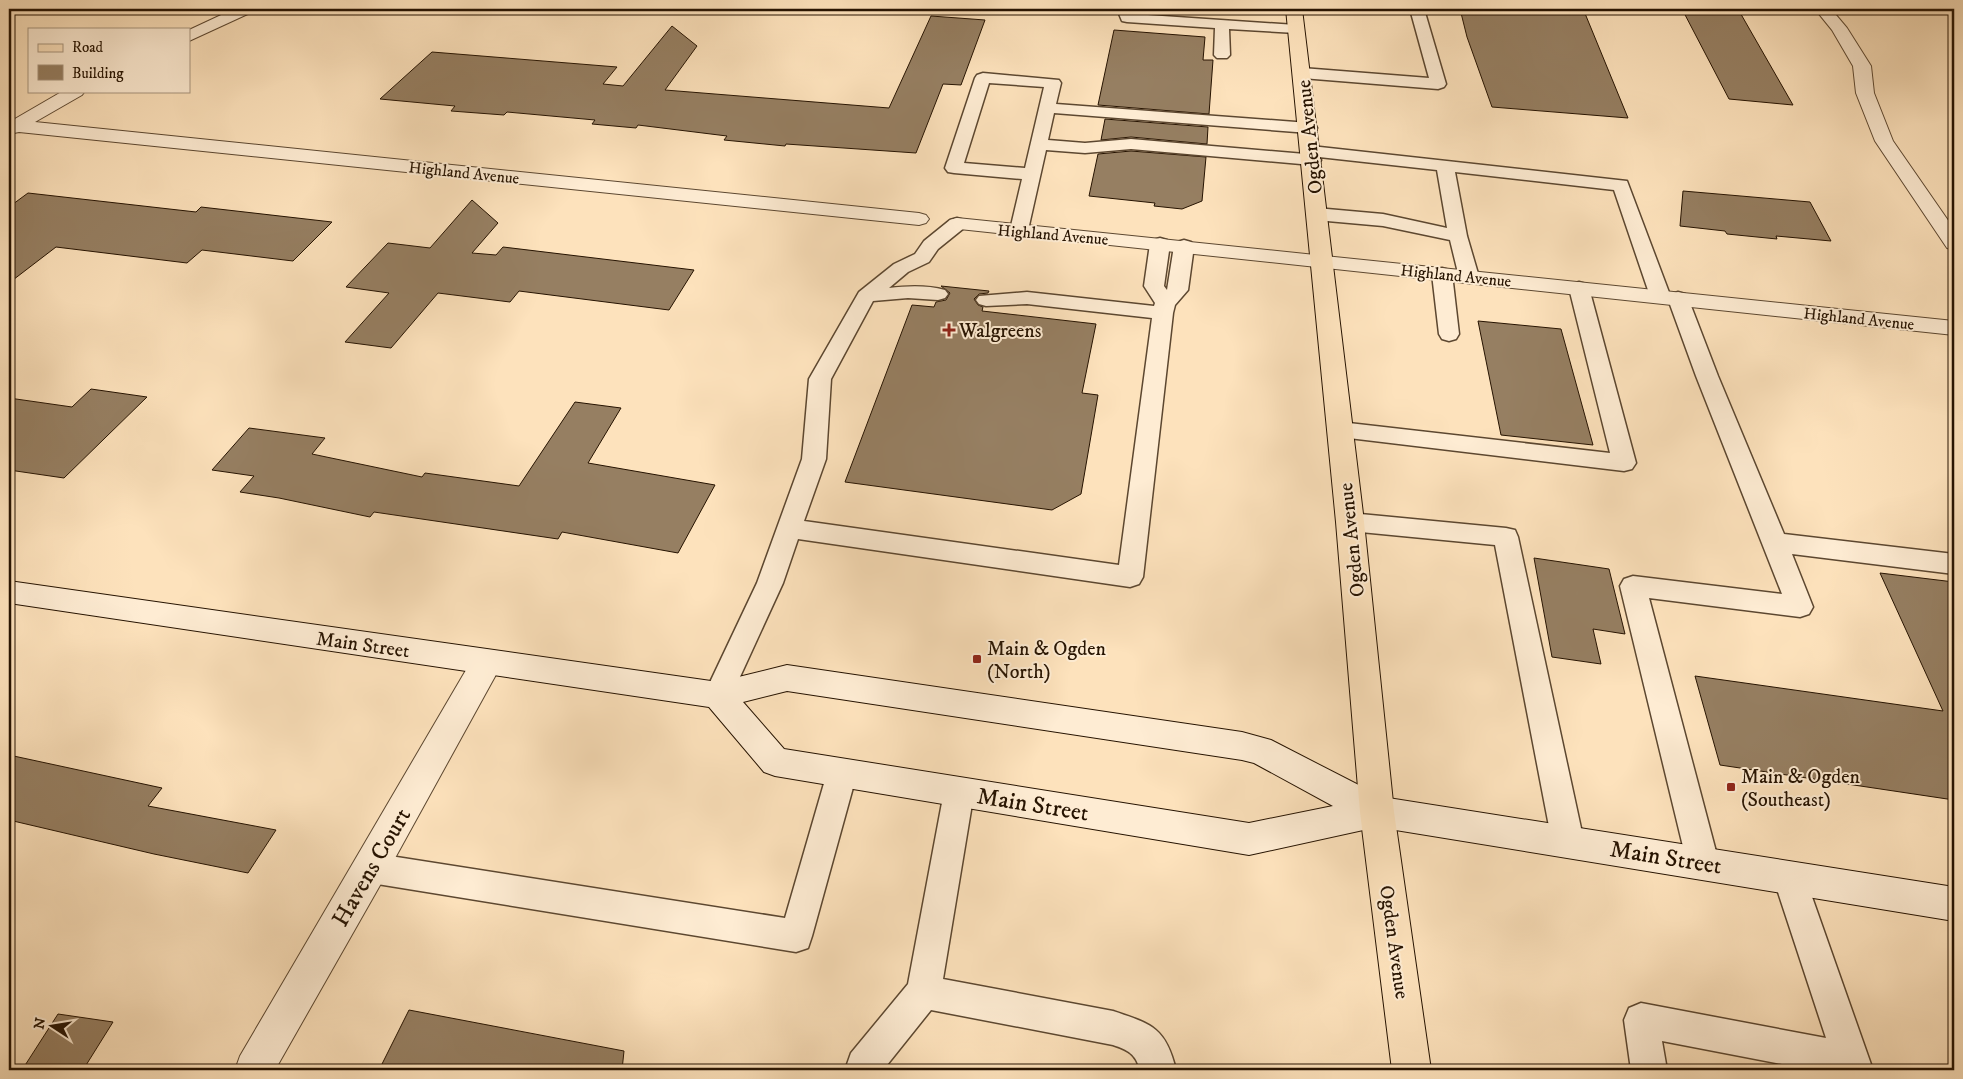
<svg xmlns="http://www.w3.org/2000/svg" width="1963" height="1079" viewBox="0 0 1963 1079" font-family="'IM FELL DW Pica',serif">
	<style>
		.building { fill: #967f62; stroke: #261301 }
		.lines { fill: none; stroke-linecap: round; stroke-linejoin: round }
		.lane-casing { stroke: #5c4730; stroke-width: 3 }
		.street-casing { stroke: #5c4730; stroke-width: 2 }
		.secondary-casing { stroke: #261301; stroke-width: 2 }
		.primary-casing { stroke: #261301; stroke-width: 2 }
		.lane { fill: #feecd3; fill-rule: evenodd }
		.street { fill: #feecd3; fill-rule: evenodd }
		.secondary { fill: #feecd3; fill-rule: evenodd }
		.primary { fill: #fde2bc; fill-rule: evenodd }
		.poi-dot { fill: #8f2418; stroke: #feecd3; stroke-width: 2 }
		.labels { text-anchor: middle; stroke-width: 4; stroke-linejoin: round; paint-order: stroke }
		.far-street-label { font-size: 16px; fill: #261301; stroke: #feecd3 }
		.street-label { font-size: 20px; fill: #261301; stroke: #feecd3 }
		.poi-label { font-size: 20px; fill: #261301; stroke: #feecd3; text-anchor: start }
		.near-street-label { font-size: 24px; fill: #261301; stroke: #feecd3 }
	</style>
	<rect width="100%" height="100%" fill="#fde2bc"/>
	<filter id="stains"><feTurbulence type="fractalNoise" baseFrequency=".004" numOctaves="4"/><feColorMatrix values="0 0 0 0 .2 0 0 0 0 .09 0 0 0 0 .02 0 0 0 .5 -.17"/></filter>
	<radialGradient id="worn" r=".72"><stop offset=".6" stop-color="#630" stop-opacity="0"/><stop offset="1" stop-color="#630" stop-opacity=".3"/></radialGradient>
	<path class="building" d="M 1460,9 L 1551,9 L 1584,11 L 1628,118 L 1492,107 L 1467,37 Z
		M 1682,9 L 1738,9 L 1793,105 L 1729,99 Z
		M 931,16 L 985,20 L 961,85 L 943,84 L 916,153 L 786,144 L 785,146 L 724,140 L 727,136 L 638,125 L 636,128 L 592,124 L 595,120 L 507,112 L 504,115 L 451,111 L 455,106 L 380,99 L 432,52 L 617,67 L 603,84 L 623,86 L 672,26 L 697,46 L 665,90 L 889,108 Z
		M 1114,30 L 1205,37 L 1203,60 L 1213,60 L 1209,114 L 1098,105 Z
		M 1105,119 L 1208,127 L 1207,144 L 1131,137 L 1101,140 Z
		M 1131,151 L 1206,157 L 1202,201 L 1182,209 L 1154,206 L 1155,203 L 1089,196 L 1098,154 Z
		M 1683,191 L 1810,202 L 1831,241 L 1776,236 L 1777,239 L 1727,234 L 1725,231 L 1680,226 Z
		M 28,193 L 196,212 L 201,207 L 332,222 L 293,261 L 202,250 L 187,263 L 56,247 L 9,283 L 9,207 Z
		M 472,200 L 498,223 L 472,253 L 496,255 L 503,247 L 694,270 L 669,310 L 519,291 L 510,302 L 438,293 L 391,348 L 345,342 L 389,293 L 346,287 L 388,243 L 430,248 Z
		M 941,286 L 989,291 L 988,293 L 979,294 L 974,299 L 978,305 L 983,307 L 982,311 L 1096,324 L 1082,393 L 1098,395 L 1081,494 L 1052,510 L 845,482 L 912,305 L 934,307 L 936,302 L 946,300 L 950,293 Z
		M 1478,321 L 1561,329 L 1593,445 L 1501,435 Z
		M 91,389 L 147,397 L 64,478 L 9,470 L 9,398 L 72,407 Z
		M 575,402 L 621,408 L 588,463 L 715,485 L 678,553 L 562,532 L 558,539 L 374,512 L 370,517 L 279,498 L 240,492 L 254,476 L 212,470 L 249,428 L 325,438 L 312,454 L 422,477 L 425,473 L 519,486 Z
		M 1534,558 L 1609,569 L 1625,634 L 1593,629 L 1601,664 L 1552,657 Z
		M 1880,573 L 1954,582 L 1954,800 L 1720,765 L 1695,676 L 1943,711 Z
		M 9,755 L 162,788 L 148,806 L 276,830 L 248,873 L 154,854 L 9,820 Z
		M 409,1010 L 624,1051 L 622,1070 L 379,1070 Z
		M 58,1014 L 113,1022 L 83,1070 L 22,1070 Z"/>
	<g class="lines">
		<g class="lane-casing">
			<path id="lane" d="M 1117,9 L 1131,9 L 1133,14 L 1296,25 L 1301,26 L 1303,29 L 1301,32 L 1296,33 L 1229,29 L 1230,55 L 1227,58 L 1217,58 L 1214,55 L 1215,28 L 1127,22 L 1122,21 Z
				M 1410,9 L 1424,9 L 1446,84 L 1444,87 L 1438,89 L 1302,78 L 1296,76 L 1294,73 L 1296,70 L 1302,68 L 1429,78 Z
				M 983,73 L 1059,80 L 1061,83 L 1056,104 L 1309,123 L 1315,124 L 1317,128 L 1315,132 L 1309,133 L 1054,113 L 1048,140 L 1085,143 L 1131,139 L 1305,154 L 1302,151 L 1305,147 L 1311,146 L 1627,181 L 1670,295 L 1678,292 L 1685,294 L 1688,298 L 1718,376 L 1784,534 L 1954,554 L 1954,574 L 1792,554 L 1813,607 L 1809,614 L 1800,617 L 1649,598 L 1719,863 L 1714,874 L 1703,878 L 1692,874 L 1687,863 L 1620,586 L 1624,579 L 1633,576 L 1782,594 L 1696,376 L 1668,299 L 1660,302 L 1653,300 L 1650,296 L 1614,190 L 1455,172 L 1467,236 L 1479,277 L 1476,281 L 1469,283 L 1462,281 L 1459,277 L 1450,240 L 1383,226 L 1316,220 L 1309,218 L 1307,214 L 1309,210 L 1316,208 L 1383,214 L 1447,228 L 1437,170 L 1319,157 L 1321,160 L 1318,164 L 1312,165 L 1131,149 L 1085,153 L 1046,150 L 1028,230 L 1026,234 L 1019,236 L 1012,234 L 1010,230 L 1022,179 L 954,173 L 948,172 L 945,168 L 975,78 L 977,75 ZM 989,83 L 1044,87 L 1025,168 L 964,163 Z
				M 957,218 L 964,220 L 966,224 L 964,228 L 938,249 L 929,262 L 908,272 L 889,288 C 907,286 927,285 945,290 L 948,294 L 945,298 L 938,300 L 908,298 L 873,301 L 831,379 L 826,459 L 804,521 L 1119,565 L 1152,318 L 1027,304 L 986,306 L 979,304 L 976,300 L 979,296 L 1027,292 L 1154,306 L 1155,303 L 1144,286 L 1150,244 L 1153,240 L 1160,238 L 1167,240 L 1170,244 L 1164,286 L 1167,290 L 1174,246 L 1177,242 L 1184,240 L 1191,242 L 1194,246 L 1188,290 L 1175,305 L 1173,313 L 1143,577 L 1139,584 L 1130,587 L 798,539 L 783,583 L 728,703 L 718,707 L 708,703 L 704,695 L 757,583 L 802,459 L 809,379 L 859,292 L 894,264 L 915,254 L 924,241 L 950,220 Z
				M 1442,268 L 1449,270 L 1452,274 L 1459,334 L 1456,339 L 1449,341 L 1442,339 L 1439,334 L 1432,274 L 1435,270 Z
				M 1579,282 L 1586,284 L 1589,288 L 1636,463 L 1632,469 L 1624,471 L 1332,436 L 1329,430 L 1332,424 L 1340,422 L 1610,453 L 1569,288 L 1572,284 Z
				M 1350,513 L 1506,528 L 1515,530 L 1518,537 L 1584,842 L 1579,852 L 1568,857 L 1557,852 L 1552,842 L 1495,545 L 1350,531 L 1341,528 L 1338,522 L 1341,516 Z
				M 842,760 L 852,764 L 857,773 L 812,936 L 808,948 L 796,952 L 371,883 L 360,879 L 355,868 L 360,857 L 371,853 L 785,918 L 827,773 L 832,764 Z
				M 959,778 L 970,782 L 974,792 L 943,979 L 1113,1011 C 1152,1024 1166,1028 1176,1070 L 1140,1070 C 1136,1054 1128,1050 1113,1045 L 931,1010 L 883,1070 L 845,1070 L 851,1053 L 908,984 L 944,792 L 948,782 Z
				M 1789,862 L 1800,866 L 1805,877 L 1873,1070 L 1813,1070 L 1662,1041 L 1667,1070 L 1631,1070 L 1624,1020 L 1629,1008 L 1641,1003 L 1826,1038 L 1773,877 L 1778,866 Z"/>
		</g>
		<g class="street-casing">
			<path id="street" d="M 234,9 L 254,9 L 252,12 L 189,41 L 189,30 Z
				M 1815,9 L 1831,9 L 1847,28 L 1871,66 L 1874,93 L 1893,141 L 1954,229 L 1954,250 L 1947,248 L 1875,141 L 1856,93 L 1853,66 L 1832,30 Z
				M 63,91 L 85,91 L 82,95 L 35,122 L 919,213 L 926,215 L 929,219 L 926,223 L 919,225 L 19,132 L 9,134 L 9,120 L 13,120 Z
				M 957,218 L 1954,321 L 1954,335 L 950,228 L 947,224 L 950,220 Z
				M 487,650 L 498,653 L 502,662 L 498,671 L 383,880 L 275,1070 L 235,1070 L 240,1056 L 476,653 Z"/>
		</g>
		<g class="secondary-casing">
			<path id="secondary" d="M 9,581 L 718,682 L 787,665 L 1242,732 L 1271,740 L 1382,797 L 1954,887 L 1954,921 L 1377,827 L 1249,855 L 775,776 L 764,772 L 709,707 L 9,603 ZM 787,691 L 1242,760 L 1254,763 L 1333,806 L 1249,823 L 784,749 L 743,702 Z"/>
		</g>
		<g class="primary-casing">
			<path id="primary" d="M 1286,9 L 1302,9 L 1364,522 L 1394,812 L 1431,1070 L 1392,1070 L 1360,812 L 1336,522 Z"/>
		</g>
		<use href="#lane" class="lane"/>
		<use href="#street" class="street"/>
		<use href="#secondary" class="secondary"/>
		<use href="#primary" class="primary"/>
	</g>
	<g class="poi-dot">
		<path d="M946.5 322.5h5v5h5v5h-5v5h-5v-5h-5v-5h5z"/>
		<rect x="972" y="654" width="10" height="10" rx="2.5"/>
		<rect x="1726" y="782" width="10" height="10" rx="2.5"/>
	</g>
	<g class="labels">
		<g class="far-street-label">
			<text transform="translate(464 172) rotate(6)" y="6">Highland Avenue</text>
			<text transform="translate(1053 234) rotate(5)" y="6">Highland Avenue</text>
			<text transform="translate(1456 275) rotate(6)" y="6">Highland Avenue</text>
			<text transform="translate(1859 318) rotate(6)" y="6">Highland Avenue</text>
		</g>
		<g class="street-label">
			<text transform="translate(1309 137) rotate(-96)" y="7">Ogden Avenue</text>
			<text transform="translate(1351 540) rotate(-96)" y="7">Ogden Avenue</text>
			<text transform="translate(363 644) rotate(8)" y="7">Main Street</text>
			<text transform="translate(1395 942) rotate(82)" y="7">Ogden Avenue</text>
		</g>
		<g class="poi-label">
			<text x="959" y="337">Walgreens</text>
			<text x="987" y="655">Main &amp; Ogden<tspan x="987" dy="23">(North)</tspan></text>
			<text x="1741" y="783">Main &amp; Ogden<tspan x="1741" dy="23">(Southeast)</tspan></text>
		</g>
		<g class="near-street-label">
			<text transform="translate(1033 804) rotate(9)" y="8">Main Street</text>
			<text transform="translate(1666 857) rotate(9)" y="8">Main Street</text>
			<text transform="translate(371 867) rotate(-60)" y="8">Havens Court</text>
		</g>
	</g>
	<rect width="1963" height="1079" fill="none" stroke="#fde2bc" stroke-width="30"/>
	<rect x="10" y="10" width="1943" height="1059" fill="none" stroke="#261301" stroke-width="2.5"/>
	<rect x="15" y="15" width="1933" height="1049" fill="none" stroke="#261301"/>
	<rect x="28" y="28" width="162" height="65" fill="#feecd3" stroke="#a8957f"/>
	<rect x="38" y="44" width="25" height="8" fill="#fde2bc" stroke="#a8957f"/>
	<text x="72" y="52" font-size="15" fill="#261301">Road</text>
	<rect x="38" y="65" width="25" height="15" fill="#967f62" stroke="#a8957f"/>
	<text x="72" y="78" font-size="15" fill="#261301">Building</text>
	<g transform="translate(52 1026) rotate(282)" stroke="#feecd3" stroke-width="4" paint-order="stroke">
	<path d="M0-4L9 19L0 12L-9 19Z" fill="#261301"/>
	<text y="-8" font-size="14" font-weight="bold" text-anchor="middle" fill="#261301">N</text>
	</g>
	<rect width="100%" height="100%" filter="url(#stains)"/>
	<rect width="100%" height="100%" fill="url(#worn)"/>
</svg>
